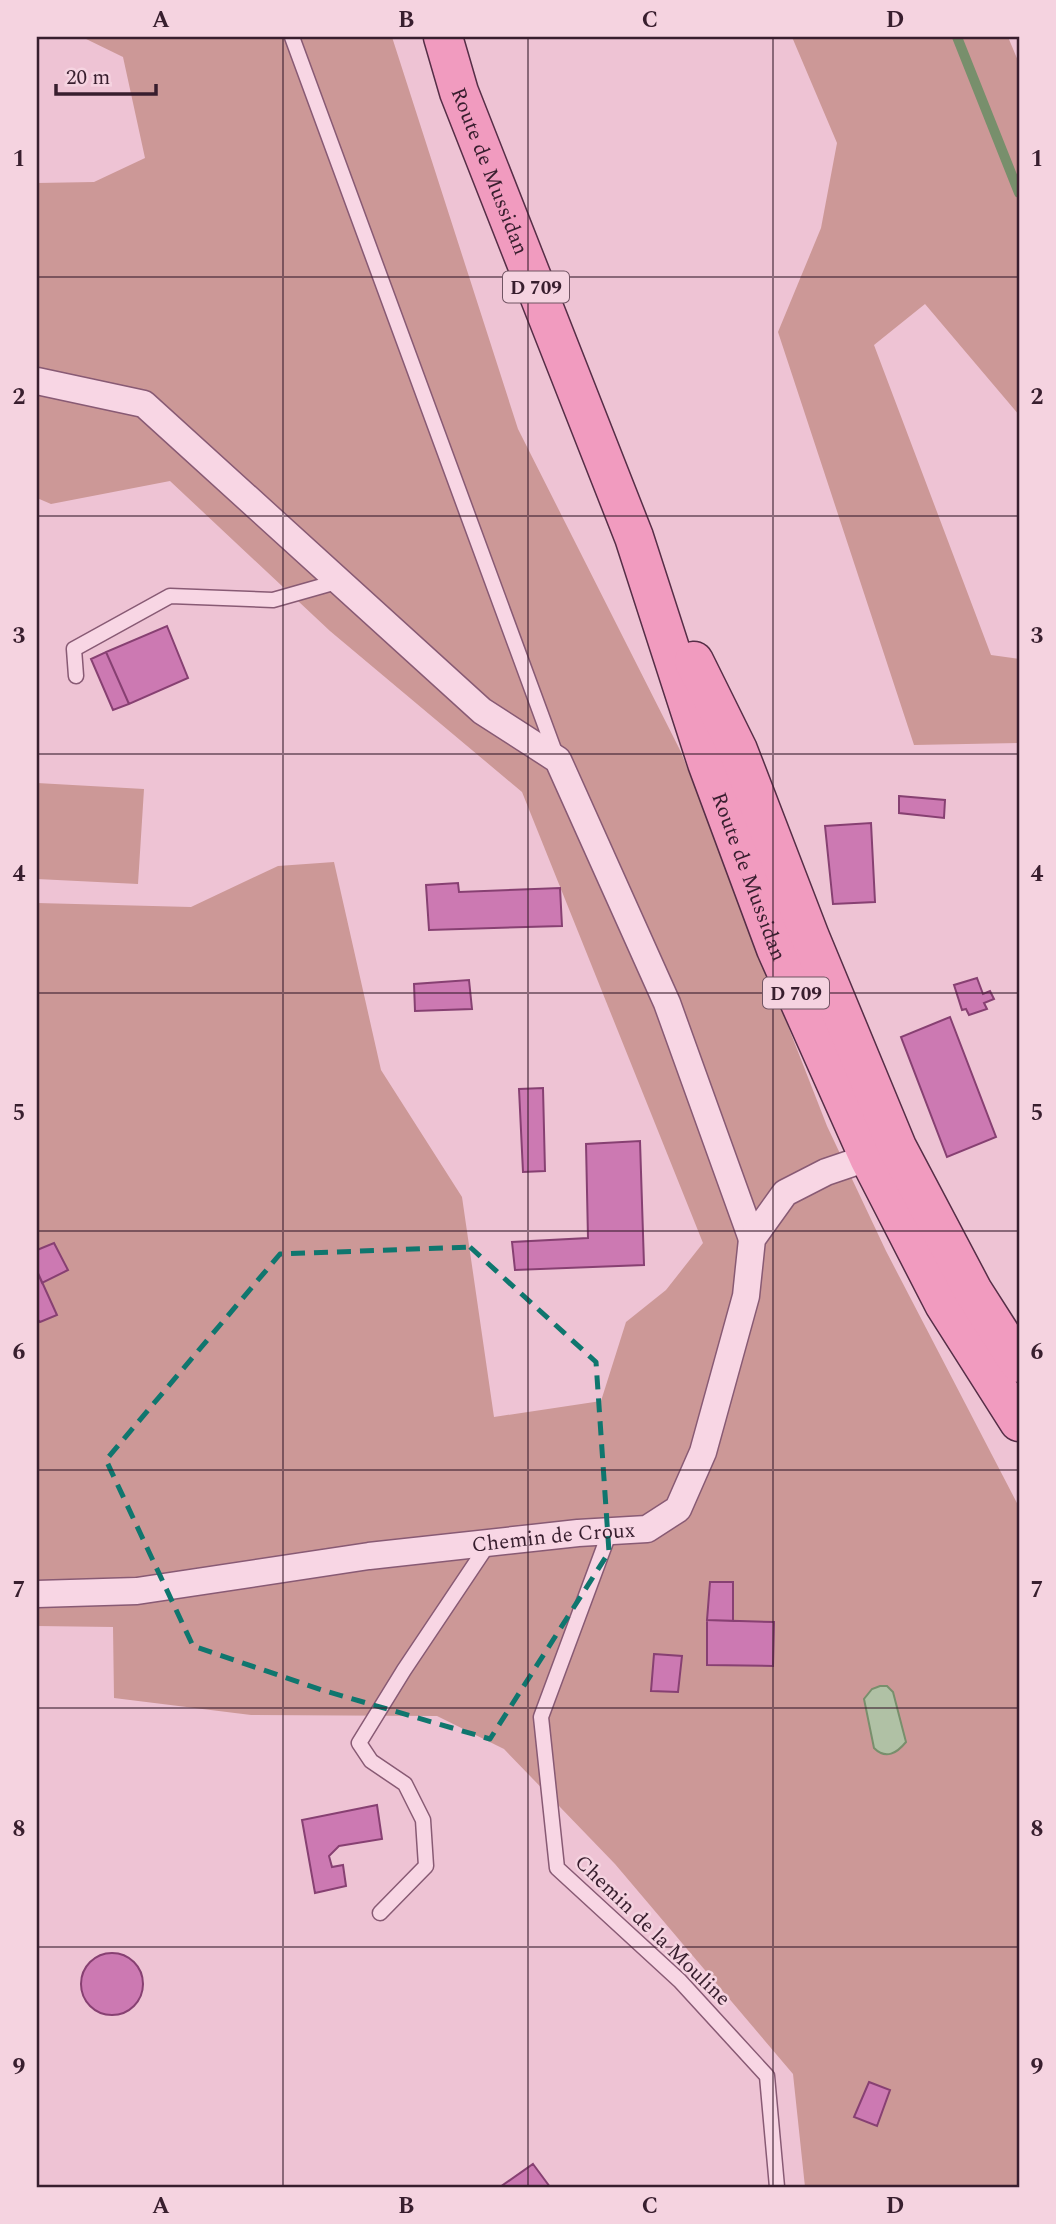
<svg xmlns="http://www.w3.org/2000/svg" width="1056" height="2224" viewBox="0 0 1056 2224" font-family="Spectral,serif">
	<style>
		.green { fill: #cc9897 }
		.water { fill: #b0c1a5; stroke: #788f6c; stroke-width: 2 }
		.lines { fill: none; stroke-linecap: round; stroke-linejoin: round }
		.stream { stroke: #788f6c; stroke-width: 10 }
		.building { fill: #cc79b2; stroke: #874072; stroke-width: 2 }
		.service-casing { stroke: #885a74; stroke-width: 17 }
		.minor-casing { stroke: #885a74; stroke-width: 29 }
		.primary-casing { stroke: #562e47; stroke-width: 41 }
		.service { stroke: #f8d6e4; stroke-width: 14 }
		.minor { stroke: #f8d6e4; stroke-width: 26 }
		.primary { stroke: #f19bbf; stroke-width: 38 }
		.marked { fill: none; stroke: #0f766e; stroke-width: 5; stroke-dasharray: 14 9; stroke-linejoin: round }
		.grid { fill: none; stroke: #381e2e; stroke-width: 2; stroke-opacity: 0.55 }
		.labels { text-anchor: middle; stroke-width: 5; stroke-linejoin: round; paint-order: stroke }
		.shield { fill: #f5d3e0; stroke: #715463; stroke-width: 2 }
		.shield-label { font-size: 19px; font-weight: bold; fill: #381e2e }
		.street-label { font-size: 21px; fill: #381e2e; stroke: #f5d3e0 }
		.neatline { fill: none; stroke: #381e2e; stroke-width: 2.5 }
		.grid-label { font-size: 23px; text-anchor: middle; font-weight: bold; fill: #381e2e }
	</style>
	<rect width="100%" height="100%" fill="#eec3d4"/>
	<path class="green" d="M 82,37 L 392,37 L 518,429 L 681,752 L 827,1126 L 886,1251 L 1019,1507 L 1019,2187 L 805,2187 L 793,2074 L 615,1864 L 504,1749 L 437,1716 L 251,1715 L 114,1698 L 113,1627 L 37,1626 L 37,903 L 191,907 L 278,866 L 334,862 L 381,1070 L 462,1197 L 494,1417 L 601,1401 L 626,1322 L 666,1290 L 703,1243 L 522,792 L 330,631 L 170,481 L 51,504 L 37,498 L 37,183 L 94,182 L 145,158 L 123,57 Z
		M 792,37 L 1008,37 L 1019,63 L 1019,415 L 925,304 L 874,345 L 991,655 L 1019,659 L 1019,743 L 914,745 L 778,332 L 821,228 L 837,143 Z
		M 37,783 L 144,789 L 138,884 L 37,879 Z"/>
	<path class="water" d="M 880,1686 L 887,1686 L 893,1692 L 906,1742 C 897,1753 886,1760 874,1748 L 864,1699 L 872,1689 Z"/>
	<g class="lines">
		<path class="stream" d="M 957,37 L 1019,193"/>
	</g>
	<path class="building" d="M 167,626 L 188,678 L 129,704 L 106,652 Z
		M 106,652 L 129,704 L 113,710 L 91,659 Z
		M 899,796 L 945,800 L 944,818 L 899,813 Z
		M 871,823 L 875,902 L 833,904 L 825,826 Z
		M 458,883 L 459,892 L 560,888 L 562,926 L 429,930 L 426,885 Z
		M 977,978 L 983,994 L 990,991 L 994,999 L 984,1003 L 987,1009 L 969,1015 L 966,1009 L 962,1010 L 954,985 Z
		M 469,980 L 472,1009 L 415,1011 L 414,984 Z
		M 950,1017 L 996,1137 L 947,1157 L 901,1037 Z
		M 543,1088 L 545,1171 L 523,1172 L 519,1089 Z
		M 640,1141 L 644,1265 L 515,1270 L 512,1242 L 588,1238 L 586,1144 Z
		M 54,1243 L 68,1270 L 42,1283 L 37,1271 L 37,1250 Z
		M 37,1271 L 57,1315 L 40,1322 L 37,1319 Z
		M 710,1582 L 733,1582 L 733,1621 L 707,1620 Z
		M 707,1620 L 774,1622 L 773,1666 L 707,1665 Z
		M 654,1654 L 682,1656 L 678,1692 L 651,1691 Z
		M 377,1805 L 382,1839 L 339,1846 L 329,1856 L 332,1867 L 343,1865 L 346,1886 L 315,1893 L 302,1820 Z
		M81 1984a31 31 0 1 1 62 0a31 31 0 1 1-62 0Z
		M 869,2082 L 890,2090 L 877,2126 L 854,2117 Z
		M 533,2164 L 550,2187 L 500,2187 Z"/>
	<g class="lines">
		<g class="service-casing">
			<path id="service" d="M 292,37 L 556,755
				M 76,676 L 74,649 L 170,596 L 273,600 L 340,581
				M 610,1531 L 541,1717 L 557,1868 L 680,1981 L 767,2076 L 777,2187
				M 380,1913 L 426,1866 L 423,1820 L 405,1784 L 371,1761 L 359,1743 L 404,1670 L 489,1543"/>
		</g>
		<g class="minor-casing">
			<g id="minor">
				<path d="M 37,381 L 144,404 L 482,711 L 558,760 L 667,1003 L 752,1239"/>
				<path id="s1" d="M 37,1594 L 137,1591 L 369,1556 L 578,1533 L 647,1529 L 678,1509 L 703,1452 L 746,1296 L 752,1239 L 785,1193 L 826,1172 L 885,1152"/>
			</g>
		</g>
		<g class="primary-casing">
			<g id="primary">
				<path id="s2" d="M 443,37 L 459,92 L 634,537 L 707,763 L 776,949 L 869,1158 L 944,1304 L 1019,1422"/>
				<path d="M 694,661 L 738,750 L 810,937 L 897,1147 L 973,1291 L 1019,1363"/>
			</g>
		</g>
		<use href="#service" class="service"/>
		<use href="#minor" class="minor"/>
		<use href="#primary" class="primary"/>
	</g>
	<path class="marked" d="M 470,1247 L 596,1362 L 609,1552 L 490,1739 L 322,1690 L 193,1646 L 106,1460 L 280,1254 Z"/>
	<path class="grid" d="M 283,37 L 283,2187M 528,37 L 528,2187M 773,37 L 773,2187M 37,277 L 1019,277M 37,516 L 1019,516M 37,754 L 1019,754M 37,993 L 1019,993M 37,1231 L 1019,1231M 37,1470 L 1019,1470M 37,1708 L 1019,1708M 37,1947 L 1019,1947"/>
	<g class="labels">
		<g class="shield">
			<rect x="503" y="271.5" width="66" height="31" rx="5"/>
			<rect x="763" y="977.5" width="66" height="31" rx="5"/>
		</g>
		<g class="shield-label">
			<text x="536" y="294">D 709</text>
			<text x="796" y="1000">D 709</text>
		</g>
		<g class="street-label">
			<text dy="7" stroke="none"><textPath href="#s2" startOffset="142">Route de Mussidan</textPath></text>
			<text dy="7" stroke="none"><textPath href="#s2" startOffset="894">Route de Mussidan</textPath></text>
			<text dy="7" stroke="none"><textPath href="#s1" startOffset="520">Chemin de Croux</textPath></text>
			<text transform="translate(653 1930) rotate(44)" y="7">Chemin de la Mouline</text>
		</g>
	</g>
	<rect width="1056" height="2224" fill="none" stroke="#f5d3e0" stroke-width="77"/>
	<path d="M56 84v10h100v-10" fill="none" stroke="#381e2e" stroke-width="3.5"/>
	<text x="66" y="84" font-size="21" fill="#381e2e" stroke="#f5d3e0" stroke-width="5" paint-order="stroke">20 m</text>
	<rect x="38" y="38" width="980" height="2148" class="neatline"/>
	<g class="grid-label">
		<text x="161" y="27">A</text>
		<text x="406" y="27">B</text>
		<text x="650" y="27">C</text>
		<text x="895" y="27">D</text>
		<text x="19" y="166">1</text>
		<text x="1037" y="166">1</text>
		<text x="19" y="404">2</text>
		<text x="1037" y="404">2</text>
		<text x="19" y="643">3</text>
		<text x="1037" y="643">3</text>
		<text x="19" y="881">4</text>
		<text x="1037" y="881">4</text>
		<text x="19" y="1120">5</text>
		<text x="1037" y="1120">5</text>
		<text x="19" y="1359">6</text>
		<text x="1037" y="1359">6</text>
		<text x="19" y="1597">7</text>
		<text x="1037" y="1597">7</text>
		<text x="19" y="1836">8</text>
		<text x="1037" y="1836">8</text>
		<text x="19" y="2074">9</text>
		<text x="1037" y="2074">9</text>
		<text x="161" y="2213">A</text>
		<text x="406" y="2213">B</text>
		<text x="650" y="2213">C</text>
		<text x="895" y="2213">D</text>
	</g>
</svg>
